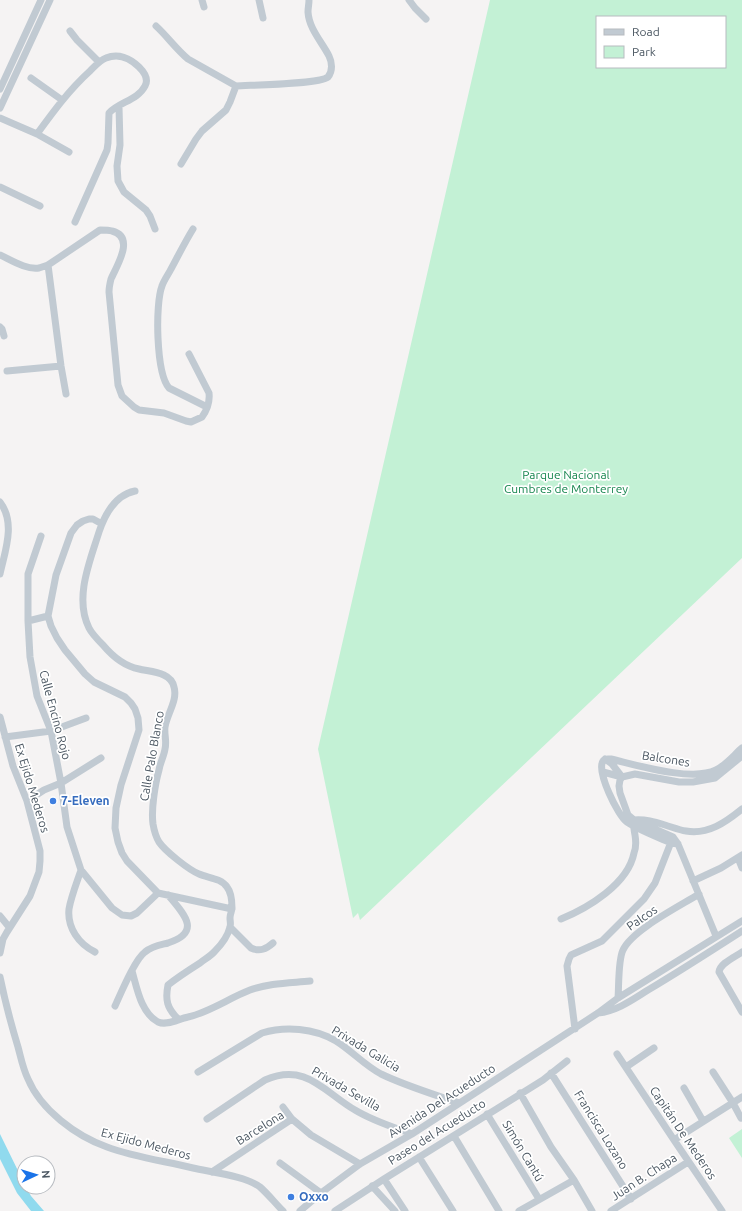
<svg xmlns="http://www.w3.org/2000/svg" width="742" height="1211" viewBox="0 0 742 1211" font-family="Ubuntu,sans-serif">
	<style>
		.green { fill: #c3f1d5; fill-rule: evenodd }
		.water { fill: #90daee }
		.lines { fill: none; stroke-linecap: round; stroke-linejoin: round }
		.minor { stroke: #c1cad2; stroke-width: 7 }
		.shop-dot { fill: #3f7fe0; stroke: #fff; stroke-width: 1.5 }
		.labels { text-anchor: middle; stroke-width: 3.5; stroke-linejoin: round; paint-order: stroke }
		.park-label { font-size: 12px; fill: #17864f; stroke: #fff }
		.street-label { font-size: 12px; fill: #4a5661; stroke: #fff }
		.shop-label { font-size: 12px; font-weight: bold; fill: #366cbe; stroke: #fff; text-anchor: start }
	</style>
	<rect width="100%" height="100%" fill="#f5f3f3"/>
	<path class="green" d="M 490,0 L 742,0 L 742,558 L 360,920 L 358,913 L 353,918 L 318,749 ZM 597,17 L 725,17 L 725,67 L 597,67 Z
		M 742,1129 L 742,1158 L 729,1138 Z"/>
	<path class="water" d="M 0,1134 L 24,1183 L 24,1187 L 26,1187 L 31,1196 L 44,1211 L 31,1211 L 17,1193 L 0,1159 Z"/>
	<g class="lines">
		<path class="minor" d="M 202,0 L 204,7
			M 259,0 L 263,18
			M 409,0 L 415,8 L 426,19
			M 156,26 C 167,36 176,49 188,59 L 236,86
			M 70,31 L 77,40 L 99,62
			M 31,78 L 62,100
			M 236,86 C 251,85 320,84 328,77 C 333,71 332,62 329,56 C 322,42 309,29 308,12 C 308,8 309,4 309,0
			M 0,89 L 41,0
			M 119,107 L 120,145 L 117,166 L 118,181 L 124,192 L 146,210 L 150,216 L 155,229
			M 0,108 L 50,0
			M 0,118 L 37,134 L 69,152
			M 37,134 C 53,112 69,90 90,71 C 94,67 100,60 106,58 C 118,53 130,58 139,67 C 144,72 149,79 145,86 C 138,100 119,102 109,113 L 108,143 L 107,150 L 75,222
			M 181,164 L 196,139 L 202,131 L 226,110 L 230,102 L 236,86
			M 0,187 L 40,206
			M 193,229 C 185,242 178,256 171,269 C 168,275 164,280 162,286 C 155,304 156,373 169,388 L 207,407
			M 0,255 C 11,260 26,270 39,268 C 42,267 45,266 48,265 L 100,230 C 104,230 109,230 112,231 C 136,237 116,267 111,279 C 110,283 109,287 109,292 L 118,385 L 122,396 L 134,407 L 139,410 L 164,413 L 186,421 L 191,422 L 202,417 C 207,410 210,402 209,393 L 189,354
			M 48,265 L 61,366 L 66,394
			M 0,327 L 2,329 L 4,336
			M 7,371 L 61,366
			M 135,491 C 115,495 105,514 99,532 C 90,561 74,598 89,628 C 92,634 98,640 103,645 C 113,657 124,666 139,669 C 151,672 171,672 174,687 C 178,700 167,714 165,727 C 164,734 167,741 165,749 C 164,756 160,763 159,770 C 155,784 151,810 153,824 C 154,830 156,837 159,842 C 165,851 189,870 199,874 C 208,878 221,878 227,887 C 231,892 232,902 232,908 C 232,911 230,914 230,918 C 230,921 231,924 230,927 C 228,935 221,945 215,951 C 211,956 205,959 200,963 C 189,970 178,977 168,985 C 165,1000 167,1008 178,1019
			M 0,502 C 16,523 5,551 0,574
			M 102,524 L 93,519 L 89,519 L 83,521 L 77,525 L 71,533 L 56,575 L 48,616 L 51,626 L 57,638 L 65,650 L 85,674 L 94,682 L 125,697 L 131,703 L 135,709 L 138,718 L 139,730 L 121,785 L 116,808 L 115,828 L 118,842 L 122,853 L 127,861 L 158,893 L 232,909
			M 41,536 L 28,574 L 28,621 L 30,657 L 37,696 L 51,731 L 61,783 L 67,827 L 81,870 L 112,908 L 122,915 L 131,916 L 137,913 L 158,893
			M 28,621 L 48,616
			M 0,717 L 13,766 L 27,801 L 40,851 L 40,861 L 39,872 L 30,896 L 7,932 L 3,939 L 0,953
			M 5,737 L 51,731 L 86,718
			M 605,759 L 612,764 L 622,777 L 620,780 L 619,786 L 620,793 L 628,815 L 634,820 L 673,837 L 678,844 L 716,936
			M 603,772 L 622,777 L 635,774 L 679,782 L 693,782 L 715,778 L 742,756
			M 27,801 L 44,790 L 61,783 L 101,758
			M 678,844 L 671,843 C 658,837 639,830 627,822 C 618,816 596,771 603,761 C 605,758 608,759 611,759 C 637,765 692,782 716,770 C 726,765 734,755 742,748
			M 738,858 L 742,868
			M 81,870 C 77,882 71,897 69,909 C 67,928 79,944 95,952
			M 693,881 L 721,868 L 742,855
			M 0,916 L 9,927
			M 561,919 C 588,908 628,884 634,853 C 636,848 636,841 635,835 C 634,829 633,826 634,820 C 645,819 655,822 665,825 C 672,827 679,830 686,831 C 708,835 726,822 742,809
			M 230,927 L 251,948 C 260,952 266,949 273,943
			M 742,952 C 735,957 720,963 719,972 L 742,1012
			M 132,971 C 137,988 141,1013 158,1022 C 167,1026 178,1019 188,1017 C 210,1012 229,998 250,990 C 269,983 290,983 310,981
			M 0,977 C 5,1001 11,1024 18,1047 C 21,1058 23,1069 28,1079 C 41,1110 76,1136 107,1147 C 134,1157 164,1161 193,1168 C 210,1172 246,1176 260,1187 C 268,1194 275,1203 283,1211
			M 618,998 C 619,986 618,960 623,950 C 632,930 680,906 699,894
			M 115,1006 C 121,993 135,959 145,952 C 152,946 160,945 168,943 C 203,932 183,913 168,895
			M 598,1013 C 617,1011 632,1000 648,990 C 680,971 711,951 742,931
			M 575,1029 L 567,966 L 569,959 L 571,955 L 602,941 L 644,899 L 655,883 L 673,837
			M 617,1054 L 674,1140 L 722,1211
			M 626,1067 L 654,1048
			M 198,1072 L 262,1033 C 285,1026 314,1028 336,1041 C 352,1051 364,1065 381,1074 C 406,1086 433,1094 459,1103
			M 713,1072 L 733,1103 L 741,1118
			M 551,1073 L 631,1199
			M 684,1088 L 703,1121
			M 520,1093 L 551,1147 L 574,1180 L 592,1211
			M 283,1107 L 292,1119
			M 487,1114 L 539,1199
			M 207,1119 L 265,1080 C 306,1062 324,1092 355,1110 C 373,1121 393,1127 412,1134
			M 454,1136 L 499,1211
			M 674,1140 L 742,1097
			M 419,1157 L 453,1211
			M 280,1163 L 321,1193
			M 212,1172 L 292,1119 L 311,1135 L 360,1164
			M 384,1179 L 405,1211
			M 372,1186 L 395,1211
			M 300,1211 L 321,1193 L 360,1164 L 412,1134 L 598,1013 L 618,998 L 742,921
			M 335,1211 L 384,1179 L 543,1080 L 567,1061
			M 519,1211 L 574,1180
			M 611,1211 L 688,1162"/>
	</g>
	<g class="shop-dot">
		<circle cx="53" cy="801" r="4"/>
		<circle cx="291" cy="1197" r="4"/>
	</g>
	<g class="labels">
		<g class="park-label">
			<text x="566" y="479">Parque Nacional<tspan x="566" dy="14">Cumbres de Monterrey</tspan></text>
		</g>
		<g class="street-label">
			<text transform="translate(55 715) rotate(75)" y="4">Calle Encino Rojo</text>
			<text transform="translate(152 756) rotate(-80)" y="4">Calle Palo Blanco</text>
			<text transform="translate(666 759) rotate(9)" y="4">Balcones</text>
			<text transform="translate(32 788) rotate(73)" y="4">Ex Ejido Mederos</text>
			<text transform="translate(642 918) rotate(-35)" y="4">Palcos</text>
			<text transform="translate(366 1049) rotate(31)" y="4">Privada Galicia</text>
			<text transform="translate(346 1089) rotate(30)" y="4">Privada Sevilla</text>
			<text transform="translate(442 1101) rotate(-33)" y="4">Avenida Del Acueducto</text>
			<text transform="translate(260 1128) rotate(-32)" y="4">Barcelona</text>
			<text transform="translate(601 1130) rotate(58)" y="4">Francisca Lozano</text>
			<text transform="translate(437 1132) rotate(-32)" y="4">Paseo del Acueducto</text>
			<text transform="translate(683 1133) rotate(56)" y="4">Capitán De Mederos</text>
			<text transform="translate(146 1144) rotate(15)" y="4">Ex Ejido Mederos</text>
			<text transform="translate(523 1151) rotate(59)" y="4">Simón Cantú</text>
			<text transform="translate(644 1177) rotate(-33)" y="4">Juan B. Chapa</text>
		</g>
		<g class="shop-label">
			<text x="61" y="805">7-Eleven</text>
			<text x="299" y="1201">Oxxo</text>
		</g>
	</g>
	<rect x="596" y="16" width="130" height="52" fill="#ffffff" stroke="#b7bbc0"/>
	<rect x="604" y="29" width="20" height="6" fill="#c1cad2" stroke="#b7bbc0"/>
	<text x="632" y="36" font-size="12" fill="#4a5661">Road</text>
	<rect x="604" y="46" width="20" height="12" fill="#c3f1d5" stroke="#b7bbc0"/>
	<text x="632" y="56" font-size="12" fill="#4a5661">Park</text>
	<g transform="translate(36 1175) rotate(86)"><circle r="19" fill="#ffffff" stroke="#b7bbc0"/>
	<path d="M0-3L7 15L0 10L-7 15Z" fill="#1a73e8"/>
	<text y="-6" font-size="11" font-weight="bold" text-anchor="middle" fill="#4a5661">N</text>
	</g>
</svg>
